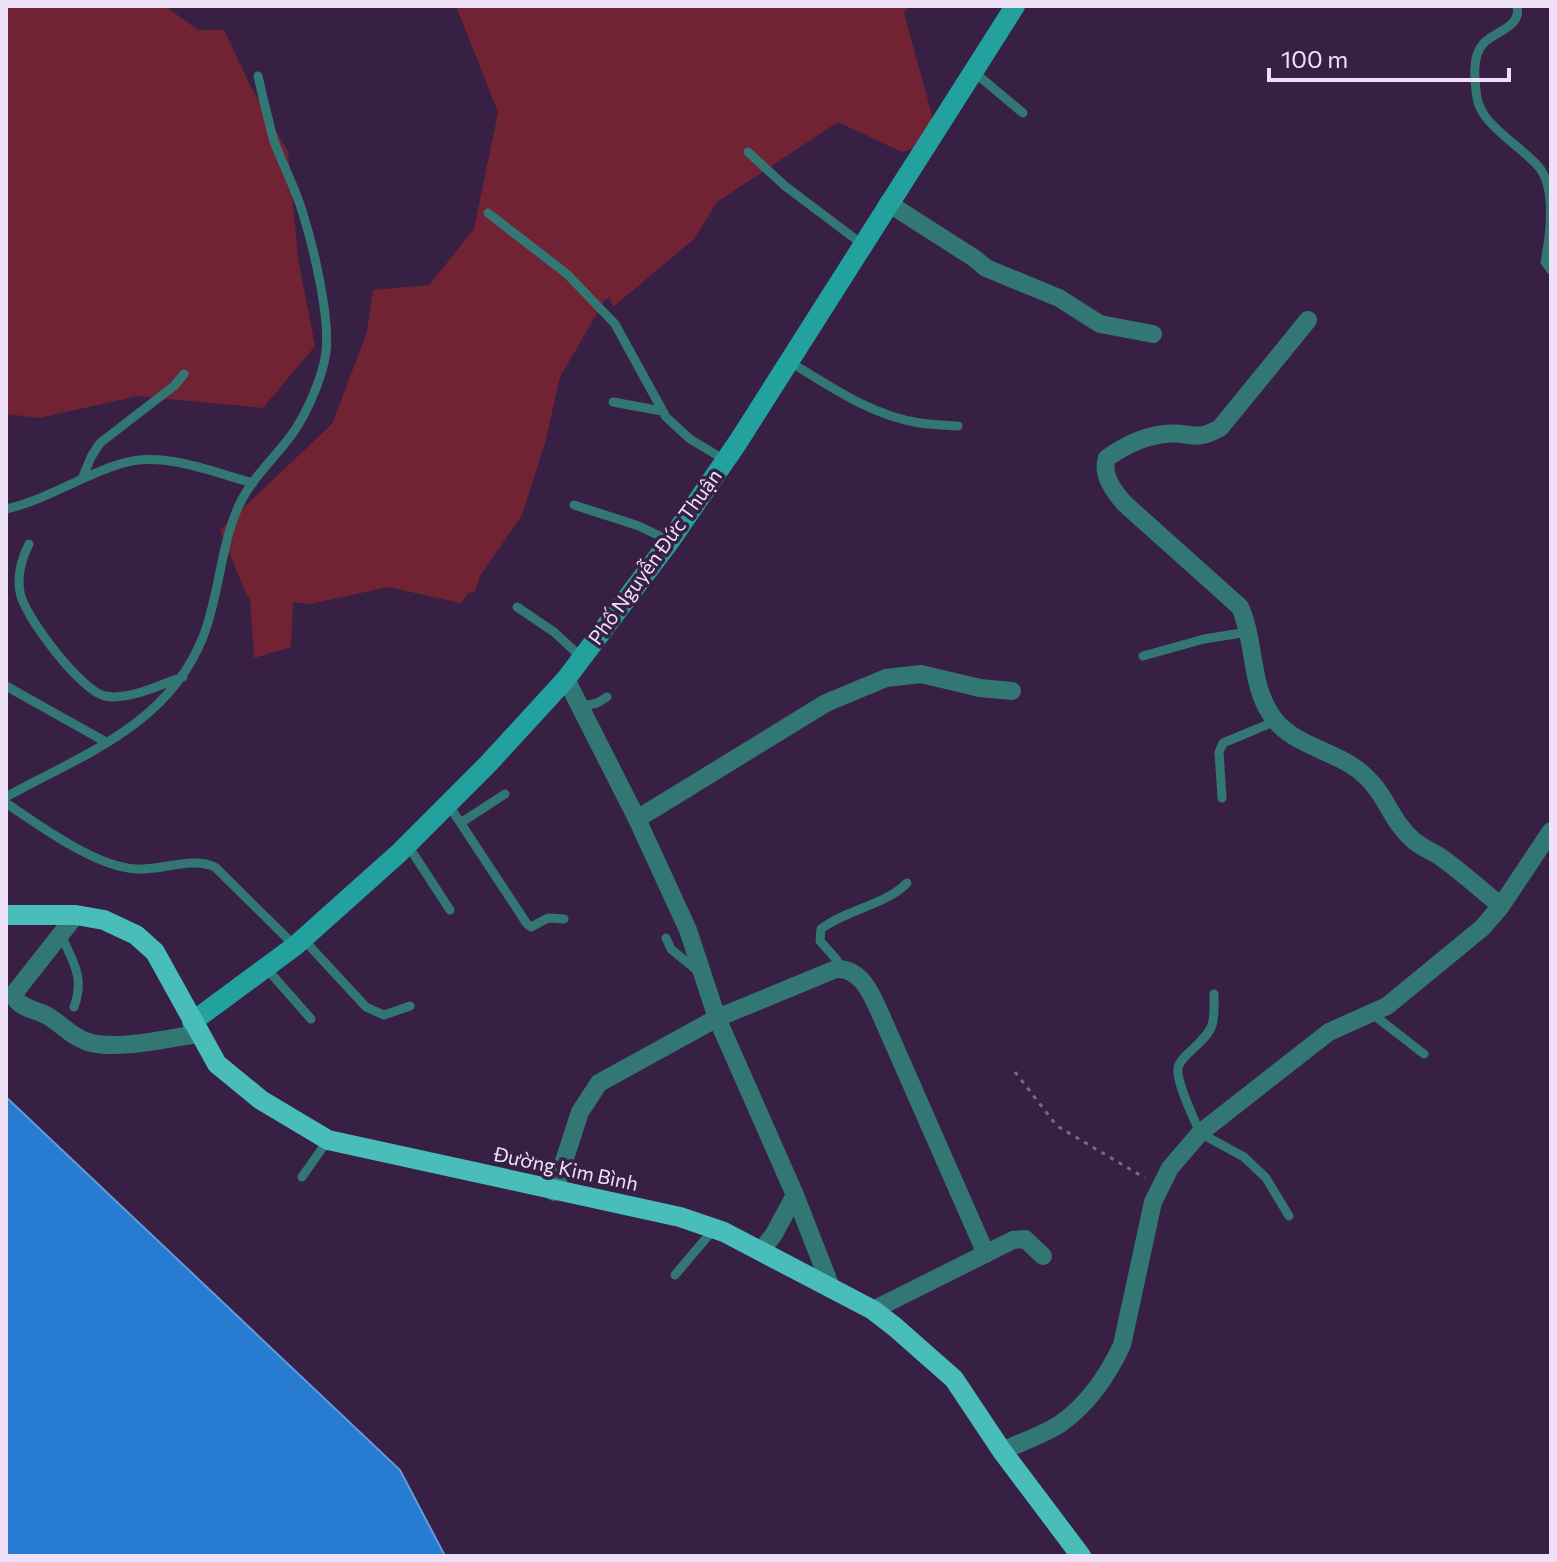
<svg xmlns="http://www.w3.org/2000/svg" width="1557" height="1562" viewBox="0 0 1557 1562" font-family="Commissioner,sans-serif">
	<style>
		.green { fill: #722333 }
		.water { fill: #277cd1; stroke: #639adc; stroke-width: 2 }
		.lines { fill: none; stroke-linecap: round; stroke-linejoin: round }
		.path { stroke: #7b6886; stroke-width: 3; stroke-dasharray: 4 6; stroke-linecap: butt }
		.lane { stroke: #337774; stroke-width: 9 }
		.street { stroke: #337774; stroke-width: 18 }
		.secondary { stroke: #22a19e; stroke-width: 20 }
		.primary { stroke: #49bdb9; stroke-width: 20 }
		.labels { text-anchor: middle; stroke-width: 7; stroke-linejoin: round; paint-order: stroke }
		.street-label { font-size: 20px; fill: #eee1f7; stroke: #372044 }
	</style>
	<rect width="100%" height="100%" fill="#372044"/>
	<path class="green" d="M 6,6 L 165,6 L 198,30 L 224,30 L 251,87 L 288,152 L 298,258 L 315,346 L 263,408 L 138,396 L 39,418 L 6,414 Z
		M 456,6 L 909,6 L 904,13 L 939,141 L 902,152 L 838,122 L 717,202 L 694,239 L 613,307 L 609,297 L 604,301 L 560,377 L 545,443 L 522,515 L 480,576 L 474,593 L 469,592 L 461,603 L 388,587 L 310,604 L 293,602 L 291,647 L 254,658 L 250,597 L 247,596 L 220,530 L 332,424 L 367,332 L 373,290 L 429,285 L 474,229 L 498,112 Z"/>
	<path class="water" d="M 6,1097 L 400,1470 L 445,1556 L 6,1556 Z"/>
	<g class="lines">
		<path class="path" d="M 1015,1072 L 1057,1126 L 1145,1178"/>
		<path class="lane" d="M 1517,6 C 1522,28 1494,31 1483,44 C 1471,57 1475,83 1477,98 C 1480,113 1490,123 1501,133 C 1513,144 1527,154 1538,166 C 1557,187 1550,237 1545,262 L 1551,270
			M 974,72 L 1023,113
			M 748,152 L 785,186 L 862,244
			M 488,213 L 567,274 L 615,324 L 666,417 L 690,439 L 725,460
			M 790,362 C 831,387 872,416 920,423 C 933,425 946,425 958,426
			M 613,402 L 662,411
			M 82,479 L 91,457 L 100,443 L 174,386 L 184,374
			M 574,505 L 639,526 L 670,541
			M 6,509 C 46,500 81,476 120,464 C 162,450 212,472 253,483
			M 29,544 C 22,558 17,576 20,592 C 23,615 82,692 105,696 C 129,701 161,684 183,677
			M 517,607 L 554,632 L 582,658
			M 1143,656 L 1204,639 L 1248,632
			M 6,686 L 106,742
			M 580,707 L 597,703 L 607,697
			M 6,797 C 84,754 168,725 203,637 C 220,594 220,545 240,503 C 254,475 278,455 295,430 C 308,410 323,376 326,352 C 330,317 314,249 303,214 C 296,189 283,166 274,141 C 268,120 263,98 258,76
			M 1222,798 L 1219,752 L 1223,743 L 1276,721
			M 6,803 C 40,826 96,867 136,869 C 162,871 191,856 215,867 L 295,946
			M 448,804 L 527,924 L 531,927 L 548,918 L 564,919
			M 462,822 L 505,794
			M 407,844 L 450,910
			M 61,935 C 73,962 85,977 74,1007
			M 666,938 L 671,949 L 700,973
			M 303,939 L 366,1007 L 384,1015 L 410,1006
			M 267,969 L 311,1019
			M 836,969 L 837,960 L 820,941 L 821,929 C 847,909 884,906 907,883
			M 1214,994 C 1214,1004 1215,1016 1212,1025 C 1206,1043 1180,1055 1178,1068 C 1176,1083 1194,1118 1200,1133 L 1244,1157 L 1266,1178 L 1289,1216
			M 1371,1013 L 1424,1054
			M 302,1177 L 328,1140
			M 675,1275 L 714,1229"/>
		<path class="street" d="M 888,203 L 974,258 L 986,268 L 1059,298 L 1100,324 L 1153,334
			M 1308,320 L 1220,428 C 1193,443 1191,431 1165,434 C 1144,436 1124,446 1107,458 C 1101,474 1115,493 1125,504 L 1240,607 C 1255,640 1250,682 1270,713 C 1287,742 1324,748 1351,765 C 1387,788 1386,816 1413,840 C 1421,847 1430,850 1439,856 C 1461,871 1481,890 1501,906
			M 566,679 L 637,819 L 688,930 L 717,1018 L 795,1195 L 831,1287
			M 637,819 L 826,703 L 886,678 L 921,674 L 980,688 L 1012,691
			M 76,915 L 16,991 L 15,998 C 21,1008 35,1010 46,1015 C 61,1023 71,1037 88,1042 C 117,1051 168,1038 199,1034
			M 554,1192 L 580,1112 L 599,1083 L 717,1018 L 836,969 C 861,968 871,993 880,1013 L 986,1254
			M 761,1251 L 774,1234 L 795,1195
			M 873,1310 L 1013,1240 L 1025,1239 L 1043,1256
			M 1002,1451 C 1021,1442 1043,1435 1060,1424 C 1087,1405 1108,1375 1122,1345 L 1153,1202 L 1170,1168 L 1200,1133 L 1329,1032 L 1387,1006 L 1482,928 L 1501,906 L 1551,831"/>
		<path class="secondary" d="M 192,1022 L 295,946 L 399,853 L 488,764 L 566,679 L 670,541 L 738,442 L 1015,6"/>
		<path class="primary" d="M 6,915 L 76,915 L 104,920 L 136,935 L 155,952 L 217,1064 L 261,1100 L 328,1140 L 680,1217 L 724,1232 L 873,1310 L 895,1327 L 954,1379 L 1002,1451 L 1081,1556"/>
	</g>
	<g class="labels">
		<g class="street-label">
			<text transform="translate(655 557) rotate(-54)" y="7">Phố Nguyễn Đức Thuận</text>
			<text transform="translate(566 1169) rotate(12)" y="7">Đường Kim Bình</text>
		</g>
	</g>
	<rect width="1557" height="1562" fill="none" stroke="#eee1f7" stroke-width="16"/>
	<path d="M1269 68v12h240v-12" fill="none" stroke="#eee1f7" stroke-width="4"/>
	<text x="1281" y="68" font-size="24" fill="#eee1f7" stroke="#372044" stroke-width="6" paint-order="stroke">100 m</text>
</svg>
